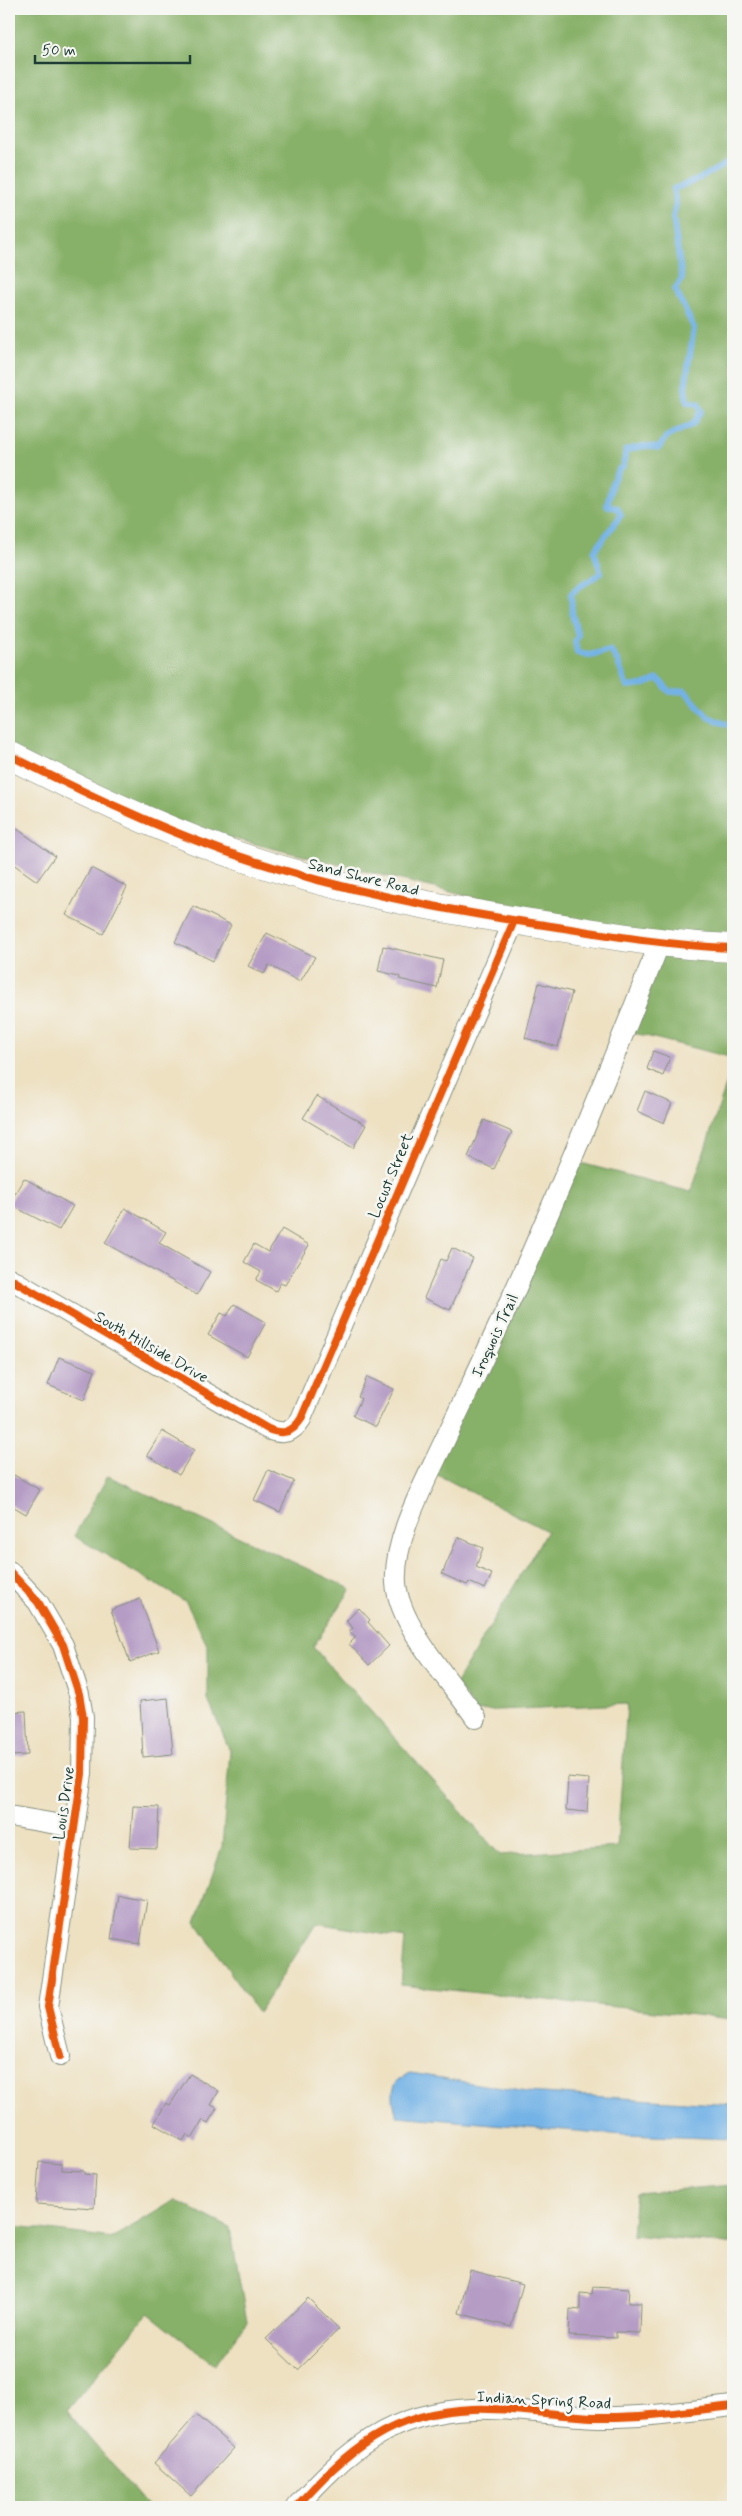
<svg xmlns="http://www.w3.org/2000/svg" width="742" height="2516" viewBox="0 0 742 2516" font-family="Mynerve,sans-serif">
	<style>
		.forest { fill: #87b067; stroke: #53764e }
		.water { fill: #73b2e6; stroke: #49788d }
		.lines { fill: none; stroke-linecap: round; stroke-linejoin: round }
		.stream { stroke: #73b2e6; stroke-width: 6 }
		.building { fill: #b59cc5 }
		.street-casing { stroke: #868f7b; stroke-width: 22 }
		.secondary-casing { stroke: #868f7b; stroke-width: 29 }
		.street { stroke: #fff; stroke-width: 20 }
		.secondary { stroke: #fff; stroke-width: 28 }
		.cycleway-casing { stroke: #f6f6f2; stroke-width: 11 }
		.cycleway { stroke: #e8590c; stroke-width: 8 }
		.labels { text-anchor: middle; stroke-width: 5; stroke-linejoin: round; paint-order: stroke }
		.street-label { font-size: 16px; fill: #1f3d34; stroke: #f6f6f2 }
	</style>
	<rect width="100%" height="100%" fill="#f6f6f2"/>
	<filter id="ink" filterUnits="userSpaceOnUse"><feTurbulence type="fractalNoise" baseFrequency=".02" numOctaves="2"/><feDisplacementMap in="SourceGraphic" scale="10" xChannelSelector="R" yChannelSelector="G"/><feConvolveMatrix kernelMatrix="1 2 1 2 8 2 1 2 1" color-interpolation-filters="sRGB"/></filter>
	<filter id="wash" filterUnits="userSpaceOnUse"><feTurbulence type="fractalNoise" baseFrequency=".0096" numOctaves="4" result="noise"/><feDisplacementMap in="SourceGraphic" scale="20" xChannelSelector="R" yChannelSelector="G"/><feGaussianBlur stdDeviation="1.12" result="paint"/><feColorMatrix in="noise" values="0 0 0 0 0 0 0 0 0 0 0 0 0 0 0 0 0 1.4 0 .05"/><feComposite in="paint" operator="in"/></filter>
	<g filter="url(#wash)">
		<rect width="100%" height="100%" fill="#eee1c2"/>
		<path class="forest" d="M 9,9 L 733,9 L 733,1058 L 626,1031 L 654,942 L 145,817 L 9,746 Z
			M 733,1064 L 733,2019 L 401,1985 L 405,1938 L 317,1923 L 258,2013 L 196,1922 L 222,1847 L 230,1751 L 208,1700 L 208,1647 L 186,1602 L 74,1536 L 108,1476 L 351,1589 L 313,1647 L 500,1855 L 617,1847 L 627,1704 L 476,1711 L 456,1683 L 547,1531 L 434,1473 L 573,1161 L 691,1192 Z
			M 733,2185 L 733,2242 L 727,2244 L 632,2235 L 636,2193 Z
			M 175,2200 L 230,2228 L 247,2322 L 215,2365 L 148,2313 L 67,2411 L 148,2507 L 9,2507 L 9,2214 L 16,2226 L 113,2238 Z"/>
		<path class="water" d="M 411,2073 L 526,2092 L 733,2105 L 733,2139 L 624,2135 L 397,2116 C 391,2097 389,2080 411,2073 Z"/>
		<g class="lines">
			<path class="stream" d="M 733,160 L 697,180 L 673,189 L 676,204 L 673,217 L 682,279 L 675,289 L 694,328 L 685,388 L 687,402 L 698,404 L 701,411 L 693,424 L 666,437 L 659,448 L 644,446 L 626,450 L 623,466 L 618,470 L 612,483 L 607,506 L 618,508 L 621,515 L 594,551 L 601,573 C 591,581 580,584 571,594 L 572,613 L 578,636 L 575,641 L 577,653 L 590,655 L 610,650 L 617,660 L 627,687 L 643,685 L 658,679 L 670,692 L 685,691 L 708,717 L 733,727"/>
		</g>
		<g id="blocks">
			<path class="building" d="M 9,823 L 55,856 L 37,881 L 9,861 Z
				M 91,868 L 127,887 L 103,934 L 66,915 Z
				M 193,906 L 231,925 L 213,961 L 175,942 Z
				M 267,933 L 315,957 L 300,982 L 269,965 L 264,974 L 248,966 Z
				M 383,946 L 443,960 L 437,988 L 399,979 L 400,976 L 378,971 Z
				M 539,983 L 572,992 L 558,1047 L 525,1038 Z
				M 653,1051 L 670,1057 L 663,1076 L 647,1069 Z
				M 645,1091 L 672,1103 L 664,1123 L 637,1111 Z
				M 317,1096 L 366,1125 L 353,1148 L 303,1118 Z
				M 484,1120 L 512,1132 L 494,1169 L 468,1157 Z
				M 24,1178 L 73,1206 L 59,1230 L 9,1204 Z
				M 125,1208 L 166,1232 L 159,1243 L 210,1272 L 197,1295 L 105,1243 Z
				M 282,1229 L 309,1245 L 285,1285 L 280,1283 L 276,1291 L 256,1280 L 261,1272 L 244,1262 L 254,1244 L 268,1252 Z
				M 452,1248 L 473,1258 L 450,1310 L 424,1298 L 441,1259 L 446,1261 Z
				M 234,1304 L 266,1322 L 247,1357 L 208,1335 L 221,1313 L 227,1316 Z
				M 59,1357 L 95,1371 L 84,1400 L 48,1385 Z
				M 367,1377 L 394,1389 L 376,1427 L 353,1416 L 361,1399 L 358,1397 Z
				M 162,1431 L 194,1450 L 179,1475 L 147,1455 Z
				M 268,1470 L 294,1481 L 280,1512 L 254,1500 Z
				M 9,1472 L 40,1490 L 26,1514 L 9,1504 Z
				M 458,1537 L 483,1548 L 476,1567 L 492,1574 L 485,1589 L 469,1582 L 467,1585 L 442,1574 Z
				M 140,1599 L 159,1651 L 130,1662 L 111,1610 Z
				M 359,1608 L 370,1620 L 368,1622 L 389,1646 L 369,1665 L 349,1644 L 356,1637 L 349,1631 L 353,1628 L 346,1621 Z
				M 168,1698 L 173,1754 L 143,1757 L 140,1701 Z
				M 26,1711 L 28,1755 L 9,1756 L 9,1712 Z
				M 568,1777 L 589,1779 L 587,1812 L 566,1810 Z
				M 133,1806 L 159,1807 L 157,1849 L 130,1848 Z
				M 118,1895 L 147,1900 L 140,1944 L 111,1939 Z
				M 190,2074 L 219,2091 L 211,2105 L 217,2108 L 208,2123 L 203,2120 L 192,2138 L 187,2134 L 183,2141 L 154,2124 L 166,2103 L 170,2105 Z
				M 39,2162 L 62,2164 L 62,2170 L 84,2171 L 84,2174 L 96,2175 L 94,2208 L 36,2204 Z
				M 470,2270 L 523,2284 L 511,2327 L 459,2313 Z
				M 593,2287 L 629,2289 L 628,2303 L 641,2303 L 640,2333 L 616,2332 L 616,2338 L 569,2336 L 570,2309 L 580,2310 L 580,2293 L 592,2294 Z
				M 308,2298 L 339,2329 L 298,2370 L 266,2339 Z
				M 196,2415 L 234,2448 L 191,2496 L 154,2463 Z"/>
		</g>
	</g>
	<g filter="url(#ink)">
		<use href="#blocks" fill-opacity="0" stroke="#868f7b" stroke-width="1"/>
		<g class="lines">
			<g class="street-casing">
				<path id="street" d="M 9,1278 L 268,1429 C 283,1435 292,1433 301,1419 L 514,921
					M 9,1571 L 38,1602 L 63,1645 L 79,1694 L 83,1717 L 82,1774 L 48,2007 L 60,2056
					M 476,1718 C 451,1682 399,1626 396,1583 C 393,1539 424,1485 442,1446 C 466,1396 490,1345 513,1295 C 565,1178 613,1061 660,942
					M 9,1816 L 74,1827
					M 296,2507 C 347,2450 391,2412 472,2409 C 513,2407 556,2416 597,2417 C 643,2418 688,2411 733,2406"/>
			</g>
			<g class="secondary-casing">
				<path id="secondary" d="M 9,755 C 79,790 149,824 224,851 C 334,890 448,911 564,928 C 620,937 676,946 733,948"/>
			</g>
			<use href="#street" class="street"/>
			<use href="#secondary" class="secondary"/>
			<g class="cycleway-casing">
				<path id="cycleway" d="M 9,755 C 79,790 149,824 224,851 C 334,890 448,911 564,928 C 620,937 676,946 733,948
					M 9,1278 L 268,1429 C 283,1435 292,1433 301,1419 L 514,921
					M 9,1571 L 38,1602 L 63,1645 L 79,1694 L 83,1717 L 82,1774 L 48,2007 L 60,2056
					M 296,2507 C 347,2450 391,2412 472,2409 C 513,2407 556,2416 597,2417 C 643,2418 688,2411 733,2406"/>
			</g>
			<use href="#cycleway" class="cycleway"/>
		</g>
	</g>
	<g class="labels">
		<g class="street-label">
			<text transform="translate(364 876) rotate(14)" y="6">Sand Shore Road</text>
			<text transform="translate(390 1175) rotate(-67)" y="6">Locust Street</text>
			<text transform="translate(494 1335) rotate(-65)" y="6">Iroquois Trail</text>
			<text transform="translate(152 1346) rotate(30)" y="6">South Hillside Drive</text>
			<text transform="translate(63 1803) rotate(-82)" y="6">Louis Drive</text>
			<text transform="translate(544 2399) rotate(3)" y="6">Indian Spring Road</text>
		</g>
	</g>
	<rect width="742" height="2516" fill="none" stroke="#f6f6f2" stroke-width="30"/>
	<path d="M35 55v8h155v-8" fill="none" stroke="#1f3d34" stroke-width="2.5"/>
	<text x="42" y="55" font-size="15" fill="#1f3d34" stroke="#f6f6f2" stroke-width="4" paint-order="stroke">50 m</text>
</svg>
